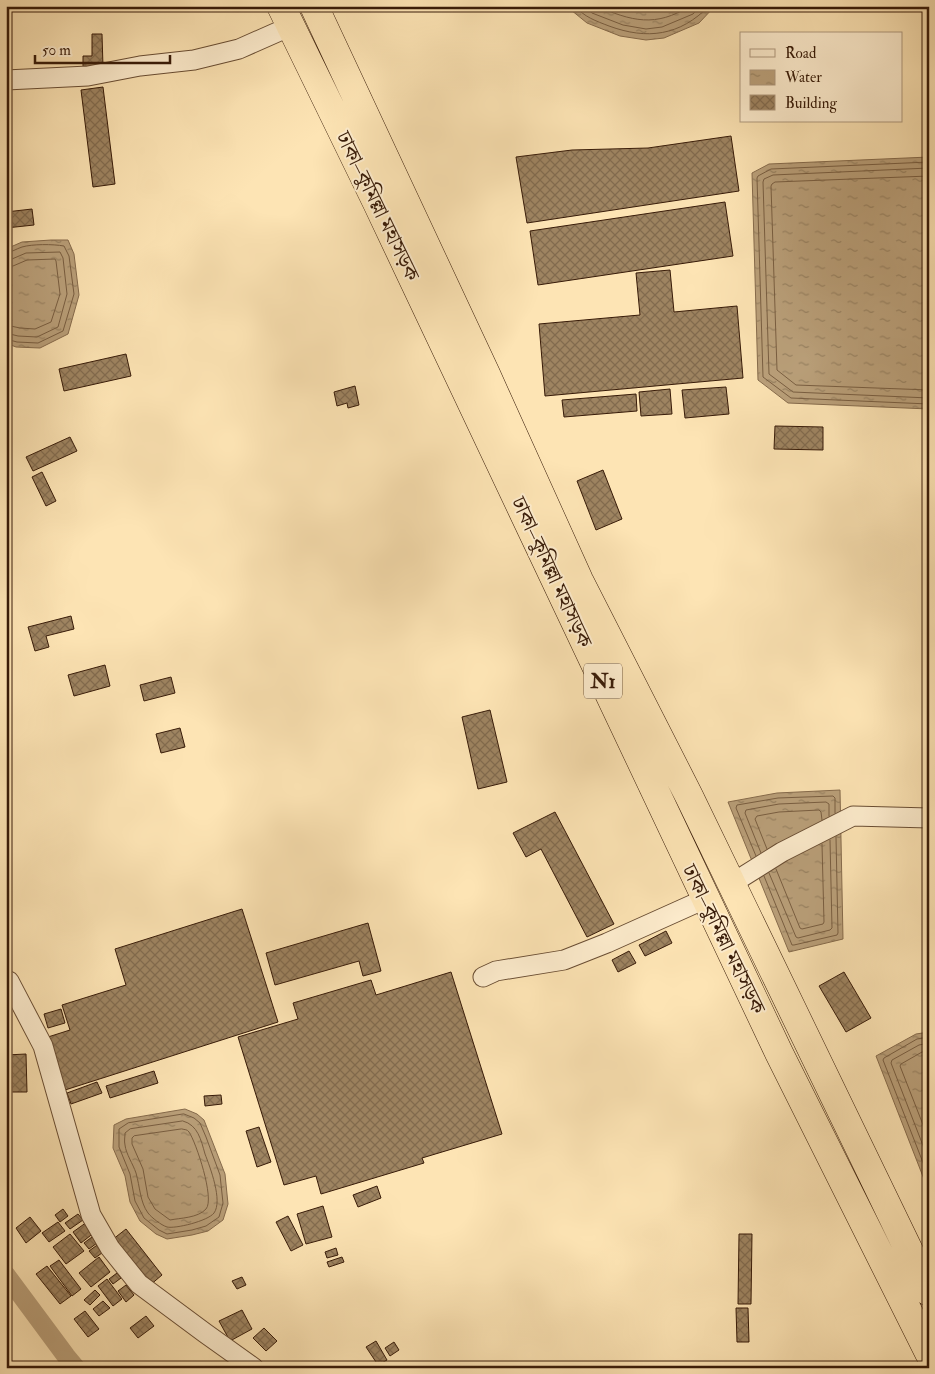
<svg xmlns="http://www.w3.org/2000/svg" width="935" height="1374" viewBox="0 0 935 1374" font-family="'IM FELL Double Pica','Noto Serif Bengali',serif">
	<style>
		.water { fill: url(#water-ripples); stroke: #866b4c }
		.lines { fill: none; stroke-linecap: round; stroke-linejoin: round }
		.shore { stroke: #795e41; stroke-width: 1 }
		.canal { stroke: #baa07a; stroke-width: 19 }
		.building { fill: url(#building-cross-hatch); stroke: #381b08 }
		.minor-casing { stroke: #694d33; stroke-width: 21 }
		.trunk-casing { stroke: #381b08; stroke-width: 29 }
		.minor { stroke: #feedce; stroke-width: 19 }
		.trunk { stroke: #fde4b4; stroke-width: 28 }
		.labels { text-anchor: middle; stroke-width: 4; stroke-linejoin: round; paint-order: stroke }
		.shield { fill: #feedce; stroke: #735a43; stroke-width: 1 }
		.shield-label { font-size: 20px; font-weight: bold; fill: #381b08 }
		.street-label { font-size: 21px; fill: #381b08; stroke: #feedce }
	</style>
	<defs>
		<pattern id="water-ripples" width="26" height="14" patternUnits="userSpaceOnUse" patternTransform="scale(1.25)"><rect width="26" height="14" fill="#baa07a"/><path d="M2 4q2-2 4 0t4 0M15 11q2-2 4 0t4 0" fill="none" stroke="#988262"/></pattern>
		<pattern id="building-cross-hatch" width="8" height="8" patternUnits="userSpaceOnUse" patternTransform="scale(1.25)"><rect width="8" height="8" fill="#9e8461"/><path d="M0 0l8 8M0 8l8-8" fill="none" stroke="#826b4e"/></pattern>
	</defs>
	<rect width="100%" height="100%" fill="#fde4b4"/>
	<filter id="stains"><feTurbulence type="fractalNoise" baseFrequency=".004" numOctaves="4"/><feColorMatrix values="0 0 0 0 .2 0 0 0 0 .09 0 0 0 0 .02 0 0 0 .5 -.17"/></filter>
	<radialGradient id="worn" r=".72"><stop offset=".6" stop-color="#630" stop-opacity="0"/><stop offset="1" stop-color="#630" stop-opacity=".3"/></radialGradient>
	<path class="water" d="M 570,6 L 715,6 L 699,23 L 664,38 L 646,40 L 620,36 L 587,23 L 571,10 Z
		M 929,157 L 929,409 L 788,403 L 758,380 L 752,173 L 769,164 Z
		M 51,240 L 68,240 L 74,254 L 79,295 L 68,334 L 40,348 L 16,347 L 6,343 L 6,249 L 22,242 Z
		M 840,790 L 843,939 L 789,952 L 728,802 L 777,793 Z
		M 929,1032 L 929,1192 L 876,1056 L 916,1034 Z
		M 185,1109 L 197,1114 L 204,1120 L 225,1174 L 228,1204 L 223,1220 L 208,1231 L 192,1235 L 167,1239 L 156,1234 L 140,1221 L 130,1202 L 125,1176 L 113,1148 L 114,1125 L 126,1119 Z"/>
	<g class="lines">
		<path class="shore" d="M 575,6 C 584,17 596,21 609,26 C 647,40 680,36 709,6
			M 584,6 L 592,13 L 623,25 L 646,29 L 662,27 L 693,14 L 700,6
			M 596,6 C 632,21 655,28 690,6
			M 929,162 L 771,169 L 758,176 L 757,178 L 763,377 L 791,398 L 929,404
			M 929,168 L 773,175 L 764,179 L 763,182 L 769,374 L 793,392 L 929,398
			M 929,176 L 775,182 L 772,184 L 771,186 L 777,370 L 796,385 L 929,390
			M 6,253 C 12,252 16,249 22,247 C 32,244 53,244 64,246 L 69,256 L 74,294 L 63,331 L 38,343 L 17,342 L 6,339
			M 6,260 L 12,259 L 26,253 L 60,252 L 63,258 L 67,294 L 58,327 L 37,337 L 18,336 L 6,333
			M 6,267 L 13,266 L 27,260 L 55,259 L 56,261 L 60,294 L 51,322 L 35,329 L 20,328 L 6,325
			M 767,849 L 755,819 L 757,816 L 779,812 L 819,810 L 821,812 L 822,820
			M 761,853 L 745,813 L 746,810 L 779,804 L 826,802 L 829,804 L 829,816
			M 756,856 L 736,808 L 737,805 L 778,798 L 833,796 L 835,798 L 835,813
			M 776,869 L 800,928 L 802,929 L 823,924 L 824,922 L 822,844
			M 769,873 L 796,937 L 798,938 L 830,930 L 832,928 L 830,840
			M 764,876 L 792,945 L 794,945 L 837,935 L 838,933 L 836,837
			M 929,1037 L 917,1039 L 884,1058 L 883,1060 L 929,1178
			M 929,1043 L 919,1045 L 892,1060 L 891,1063 L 929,1161
			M 929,1051 L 922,1052 L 901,1064 L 900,1066 L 929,1140
			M 184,1114 L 194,1118 L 200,1123 L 206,1137 L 220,1175 L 223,1203 L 219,1217 L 206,1226 L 192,1230 L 167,1234 L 159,1230 L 144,1218 L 135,1201 L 130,1174 L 119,1147 L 119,1129 L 128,1123 Z
			M 183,1121 C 198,1125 201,1140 205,1154 C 210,1167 223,1201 214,1213 C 208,1221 175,1229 167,1227 C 161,1225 152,1218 148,1213 C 140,1202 140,1187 136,1173 C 133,1164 126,1154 125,1145 C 124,1141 125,1137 125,1133 L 130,1129 Z
			M 182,1129 C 185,1130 187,1129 189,1132 C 196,1142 215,1199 206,1209 C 198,1218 180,1218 170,1220 L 155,1209 L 148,1197 L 143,1169 L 132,1144 L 132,1138 L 134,1136 Z"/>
		<path class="canal" d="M 6,1275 L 66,1356 L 76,1368"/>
	</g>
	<path class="building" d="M 92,34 L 102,34 L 103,67 L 83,67 L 83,56 L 92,56 Z
		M 103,87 L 115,184 L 93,187 L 81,90 Z
		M 731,136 L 739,191 L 527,223 L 516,157 L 572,150 L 648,148 Z
		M 725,202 L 733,256 L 538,285 L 530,231 Z
		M 32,209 L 34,225 L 6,228 L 6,212 Z
		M 670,270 L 674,312 L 737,306 L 743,378 L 545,396 L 539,324 L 640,315 L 636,273 Z
		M 126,354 L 131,376 L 64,391 L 59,369 Z
		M 355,386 L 359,405 L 348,408 L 347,403 L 337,406 L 334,392 Z
		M 726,387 L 729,414 L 685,418 L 682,390 Z
		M 670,389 L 672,414 L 641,416 L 639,392 Z
		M 636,394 L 637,411 L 564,417 L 562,400 Z
		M 775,426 L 823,427 L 823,450 L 774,449 Z
		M 70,437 L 77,451 L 33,471 L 26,457 Z
		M 603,470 L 622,519 L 596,530 L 577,481 Z
		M 42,472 L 56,501 L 46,506 L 32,477 Z
		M 71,616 L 74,629 L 46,636 L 49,647 L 35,651 L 28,627 Z
		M 105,665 L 110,686 L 74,696 L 68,675 Z
		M 171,677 L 175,693 L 144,701 L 140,685 Z
		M 490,710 L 507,782 L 478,789 L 462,717 Z
		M 180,728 L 185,747 L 161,753 L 156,734 Z
		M 555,812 L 614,924 L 587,937 L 541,849 L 526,857 L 513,833 Z
		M 6,867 L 11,877 L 6,879 Z
		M 242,909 L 278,1022 L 65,1090 L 48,1037 L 70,1030 L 62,1005 L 126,985 L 115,949 Z
		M 368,923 L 381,971 L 363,976 L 359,961 L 275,985 L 266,953 Z
		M 666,931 L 672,943 L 645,956 L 639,945 Z
		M 629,951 L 636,963 L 618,972 L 612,960 Z
		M 451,972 L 502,1134 L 422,1158 L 424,1163 L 321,1194 L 316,1176 L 284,1185 L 238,1037 L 298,1019 L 293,1003 L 371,980 L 376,995 Z
		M 844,972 L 871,1018 L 846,1032 L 819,986 Z
		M 61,1009 L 65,1023 L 48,1028 L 44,1014 Z
		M 26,1054 L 27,1092 L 6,1092 L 6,1055 Z
		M 154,1071 L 158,1083 L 110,1098 L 106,1086 Z
		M 97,1082 L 102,1093 L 71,1104 L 67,1093 Z
		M 221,1095 L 222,1104 L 205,1106 L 204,1096 Z
		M 259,1127 L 271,1162 L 257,1167 L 246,1131 Z
		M 377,1186 L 381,1198 L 358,1207 L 353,1195 Z
		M 323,1206 L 332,1237 L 306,1244 L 297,1214 Z
		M 63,1209 L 68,1216 L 60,1222 L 55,1215 Z
		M 78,1214 L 83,1220 L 70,1229 L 65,1223 Z
		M 288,1216 L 303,1245 L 291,1251 L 276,1222 Z
		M 30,1217 L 41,1231 L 26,1243 L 16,1228 Z
		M 58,1222 L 65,1231 L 49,1242 L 42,1233 Z
		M 87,1222 L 95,1232 L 81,1243 L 73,1232 Z
		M 126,1229 L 162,1275 L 149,1286 L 112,1240 Z
		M 70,1234 L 84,1251 L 66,1264 L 53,1247 Z
		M 96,1234 L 101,1240 L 89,1249 L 84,1243 Z
		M 739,1234 L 752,1234 L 751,1304 L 738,1304 Z
		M 100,1243 L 106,1250 L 95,1258 L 89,1251 Z
		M 336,1248 L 338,1255 L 327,1258 L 325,1252 Z
		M 99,1257 L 110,1272 L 91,1287 L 79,1273 Z
		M 342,1257 L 344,1262 L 329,1267 L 327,1262 Z
		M 59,1260 L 81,1289 L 72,1296 L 50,1266 Z
		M 47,1266 L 71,1296 L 60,1304 L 36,1274 Z
		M 117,1273 L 121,1278 L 113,1284 L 109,1279 Z
		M 242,1277 L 246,1285 L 237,1289 L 232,1281 Z
		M 107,1279 L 122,1299 L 113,1306 L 98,1286 Z
		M 126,1285 L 134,1295 L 126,1302 L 118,1291 Z
		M 95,1290 L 100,1295 L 90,1305 L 84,1300 Z
		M 103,1301 L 110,1308 L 99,1316 L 93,1309 Z
		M 736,1308 L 748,1308 L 749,1342 L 737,1342 Z
		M 242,1310 L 252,1329 L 230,1341 L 219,1321 Z
		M 85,1311 L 99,1329 L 88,1337 L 74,1319 Z
		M 146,1316 L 154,1326 L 138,1338 L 130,1328 Z
		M 264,1328 L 277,1341 L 266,1351 L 253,1338 Z
		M 376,1341 L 387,1360 L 378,1365 L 366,1347 Z
		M 394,1342 L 399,1350 L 390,1356 L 385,1348 Z"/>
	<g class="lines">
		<g class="minor-casing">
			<path id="minor" d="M 6,80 L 88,76 L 140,66 L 194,60 L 239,49 L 291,26
				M 731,884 L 782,852 L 853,816 L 929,818
				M 483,977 L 496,971 L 564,960 L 607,943 L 705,899
				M 9,981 L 43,1046 L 91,1215 L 110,1248 L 139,1284 L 205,1333 L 254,1368"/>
		</g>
		<g class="trunk-casing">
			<path id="trunk" d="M 281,6 L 377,203 L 779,1053 L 929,1353
				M 314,6 L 486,374 L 579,580 L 689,796 L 929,1292"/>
		</g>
		<use href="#minor" class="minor"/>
		<use href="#trunk" class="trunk"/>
	</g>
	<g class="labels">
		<rect class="shield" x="584" y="663.5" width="38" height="35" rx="4"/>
		<g class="shield-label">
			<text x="603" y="688">N1</text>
		</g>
		<g class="street-label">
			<text transform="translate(378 206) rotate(64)" y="7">ঢাকা–কুমিল্লা মহাসড়ক</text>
			<text transform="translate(552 572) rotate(65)" y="7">ঢাকা–কুমিল্লা মহাসড়ক</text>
			<text transform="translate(724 939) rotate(64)" y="7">ঢাকা–কুমিল্লা মহাসড়ক</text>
		</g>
	</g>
	<rect width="935" height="1374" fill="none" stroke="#fde4b4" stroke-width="25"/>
	<rect x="8" y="8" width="920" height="1359" fill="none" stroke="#381b08" stroke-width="2.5"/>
	<rect x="12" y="12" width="910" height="1349" fill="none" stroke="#381b08"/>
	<rect x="740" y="32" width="162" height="90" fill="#feedce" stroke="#af997f"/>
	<rect x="750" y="49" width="25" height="8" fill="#feedce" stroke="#af997f"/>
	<text x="785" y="58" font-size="15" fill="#381b08">Road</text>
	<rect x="750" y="70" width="25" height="15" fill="url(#water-ripples)" stroke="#af997f"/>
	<text x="785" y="82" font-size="15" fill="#381b08">Water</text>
	<rect x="750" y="95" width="25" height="15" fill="url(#building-cross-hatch)" stroke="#af997f"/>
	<text x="785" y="108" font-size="15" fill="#381b08">Building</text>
	<path d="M35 55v8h135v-8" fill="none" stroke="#381b08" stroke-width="2.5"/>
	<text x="42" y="55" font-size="15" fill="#381b08" stroke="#feedce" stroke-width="4" paint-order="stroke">50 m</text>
	<rect width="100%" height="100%" filter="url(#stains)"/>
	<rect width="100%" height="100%" fill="url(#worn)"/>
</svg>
